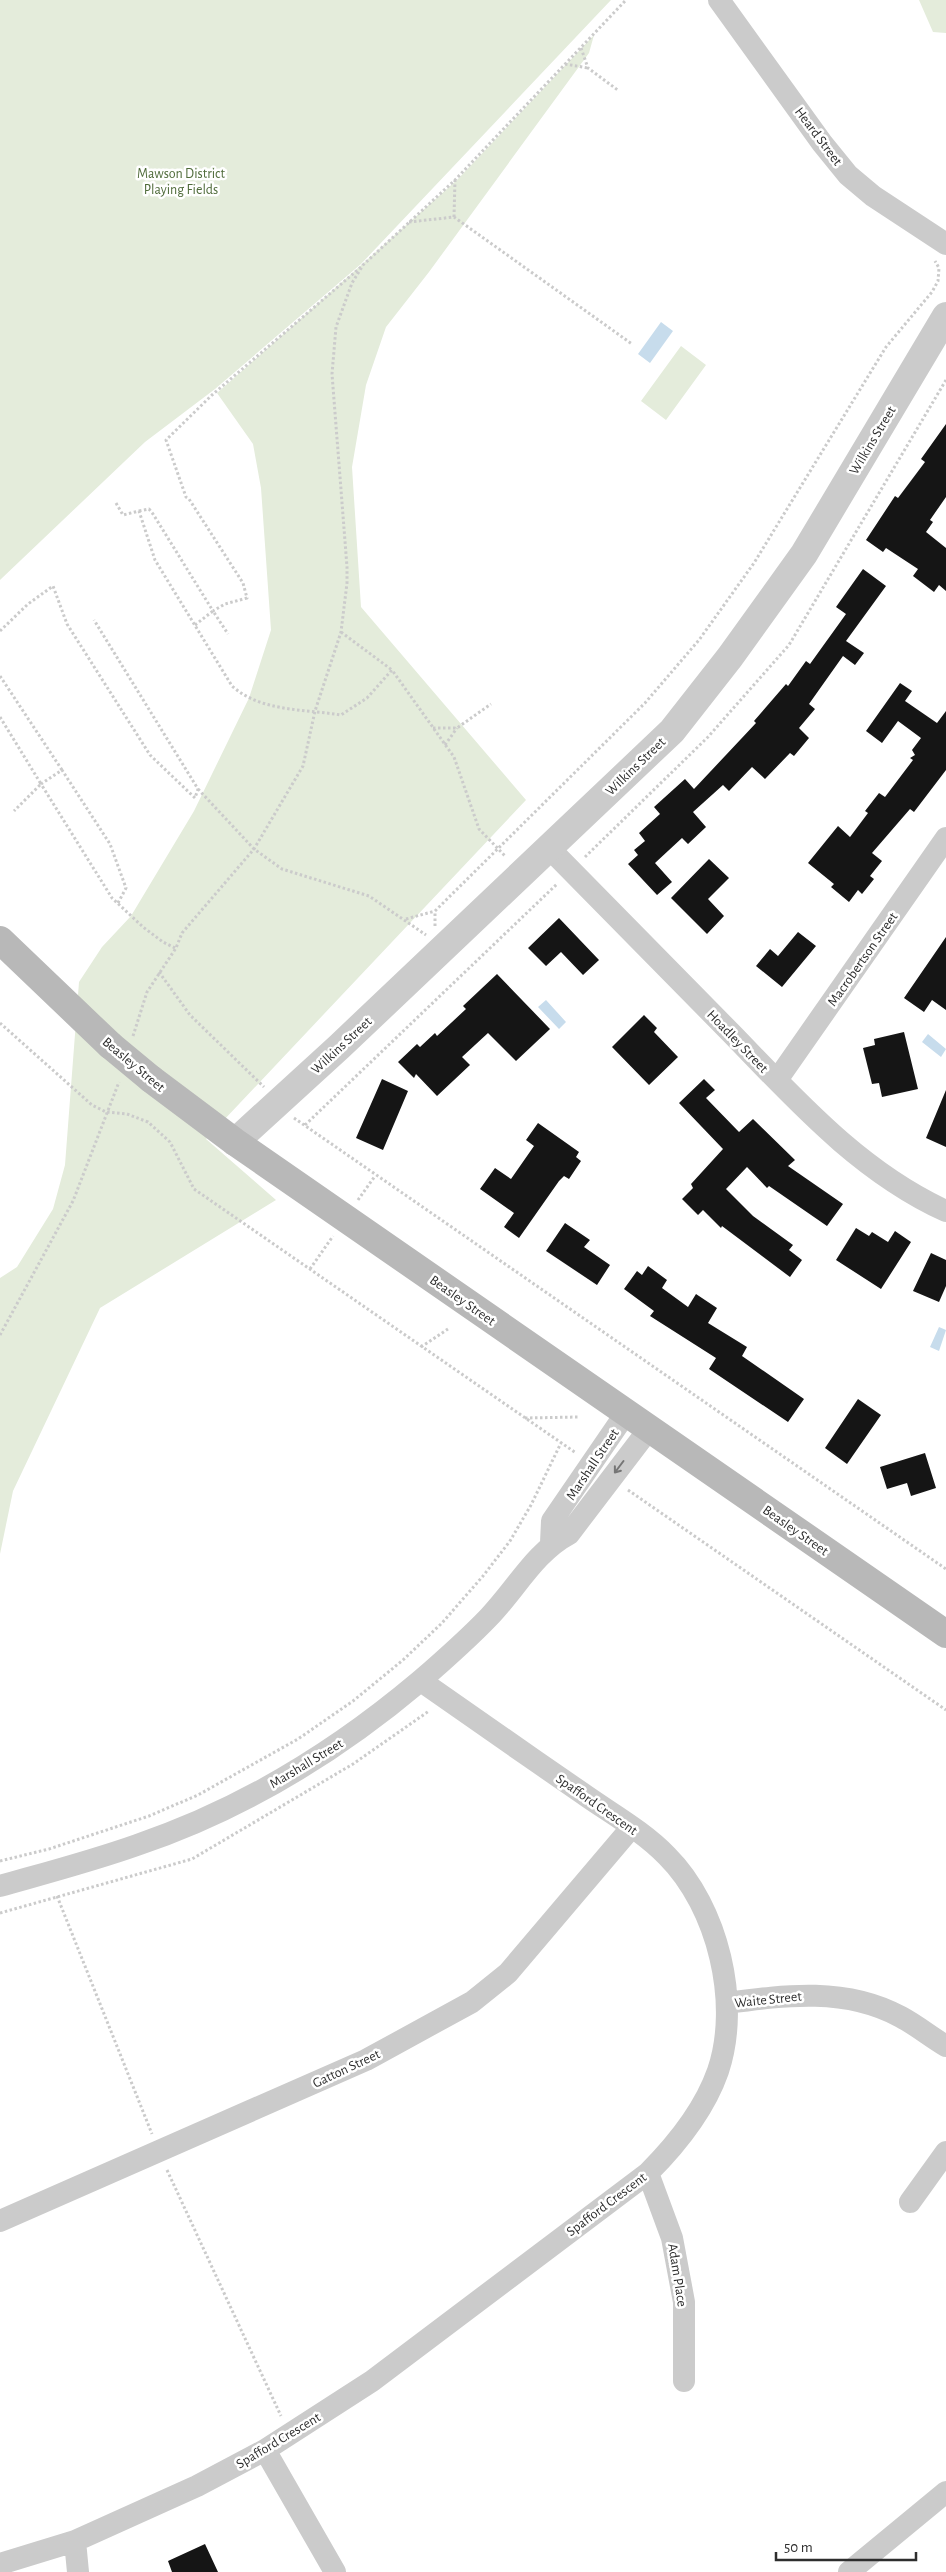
<svg xmlns="http://www.w3.org/2000/svg" width="946" height="2572" viewBox="0 0 946 2572" font-family="'Alegreya Sans',sans-serif">
	<style>
		.green { fill: #e4ecdb }
		.water { fill: #c7dcec }
		.building { fill: #151515 }
		.lines { fill: none; stroke-linecap: round; stroke-linejoin: round }
		.path { stroke: #cbcbcb; stroke-width: 3; stroke-dasharray: 2.5 2.5; stroke-linecap: butt }
		.minor { stroke: #cbcbcb; stroke-width: 22 }
		.tertiary { stroke: #cbcbcb; stroke-width: 28 }
		.secondary { stroke: #b8b8b8; stroke-width: 28 }
		.secondary-bridge { stroke: #b8b8b8; stroke-width: 28 }
		.oneway { stroke: #757575 }
		.labels { text-anchor: middle; stroke-width: 5; stroke-linejoin: round; paint-order: stroke }
		.street-label { font-size: 14px; fill: #2e2e2e; stroke: #fff }
		.park-label { font-size: 14px; fill: #4f6b3a; stroke: #fff }
	</style>
	<rect width="100%" height="100%" fill="#fff"/>
	<path class="green" d="M 0,0 L 611,0 L 361,264 L 215,389 L 145,442 L 0,580 Z
		M 919,0 L 946,0 L 946,33 L 933,32 Z
		M 594,35 L 589,53 L 429,272 L 386,327 L 366,385 L 352,467 L 361,607 L 526,800 L 206,1139 L 276,1200 L 100,1308 L 13,1491 L 0,1554 L 0,1278 L 17,1267 L 53,1209 L 65,1165 L 79,982 L 102,947 L 131,916 L 194,811 L 249,698 L 271,630 L 261,488 L 253,444 L 217,393 L 457,180 Z
		M 681,346 L 706,365 L 666,420 L 641,401 Z"/>
	<path class="water" d="M 661,322 L 673,331 L 650,363 L 638,354 Z
		M 546,1000 L 566,1022 L 559,1029 L 538,1007 Z
		M 928,1034 L 946,1049 L 941,1057 L 922,1042 Z
		M 939,1327 L 946,1330 L 939,1351 L 930,1347 Z"/>
	<path class="building" d="M 946,424 L 946,497 L 930,520 L 933,522 L 926,532 L 946,548 L 946,591 L 939,585 L 934,592 L 913,576 L 918,569 L 886,548 L 883,552 L 866,540 L 895,496 L 898,498 L 925,462 L 921,459 Z
		M 863,569 L 886,586 L 846,641 L 864,653 L 855,665 L 843,656 L 809,704 L 815,709 L 799,728 L 809,738 L 794,756 L 790,753 L 765,779 L 752,767 L 729,791 L 723,785 L 693,812 L 706,827 L 688,844 L 682,838 L 655,863 L 672,882 L 657,895 L 628,864 L 638,855 L 634,850 L 645,841 L 639,833 L 660,814 L 654,807 L 685,779 L 694,789 L 756,723 L 754,721 L 786,684 L 788,686 L 806,661 L 810,664 L 846,614 L 836,607 Z
		M 900,683 L 912,691 L 905,701 L 937,723 L 946,711 L 946,770 L 914,812 L 910,809 L 872,853 L 882,861 L 870,876 L 874,879 L 862,894 L 858,890 L 849,902 L 831,887 L 834,884 L 808,863 L 838,826 L 850,837 L 868,813 L 865,811 L 879,793 L 885,797 L 913,760 L 910,758 L 915,755 L 912,750 L 921,738 L 898,721 L 882,743 L 866,731 Z
		M 709,859 L 729,878 L 708,899 L 724,916 L 707,934 L 671,898 Z
		M 559,918 L 599,960 L 583,975 L 561,952 L 546,966 L 528,948 Z
		M 798,932 L 816,946 L 782,987 L 756,966 L 770,949 L 778,956 Z
		M 946,937 L 946,1010 L 932,1000 L 924,1012 L 904,998 Z
		M 497,974 L 550,1029 L 516,1061 L 488,1033 L 462,1057 L 470,1065 L 437,1096 L 416,1074 L 414,1078 L 398,1062 L 417,1044 L 420,1047 L 435,1033 L 437,1036 L 466,1009 L 463,1006 Z
		M 644,1015 L 657,1028 L 654,1032 L 678,1057 L 649,1085 L 612,1047 Z
		M 904,1032 L 918,1089 L 882,1097 L 879,1083 L 872,1084 L 863,1048 L 875,1045 L 874,1039 Z
		M 382,1079 L 408,1091 L 383,1150 L 356,1138 Z
		M 704,1079 L 715,1090 L 706,1098 L 739,1132 L 753,1119 L 795,1160 L 788,1166 L 843,1204 L 827,1226 L 769,1186 L 767,1188 L 747,1167 L 726,1189 L 753,1216 L 793,1245 L 789,1250 L 802,1260 L 790,1277 L 722,1226 L 721,1228 L 703,1210 L 698,1215 L 682,1199 L 693,1188 L 691,1184 L 723,1149 L 679,1103 Z
		M 946,1090 L 946,1147 L 926,1138 Z
		M 538,1123 L 579,1152 L 576,1157 L 581,1161 L 569,1179 L 564,1176 L 559,1181 L 519,1238 L 504,1227 L 514,1213 L 480,1189 L 495,1168 L 511,1179 L 534,1146 L 526,1140 Z
		M 565,1223 L 590,1240 L 584,1247 L 610,1265 L 597,1285 L 546,1251 Z
		M 856,1228 L 869,1236 L 872,1232 L 888,1242 L 895,1231 L 911,1242 L 881,1289 L 836,1260 Z
		M 931,1253 L 946,1260 L 946,1286 L 939,1302 L 913,1291 Z
		M 648,1266 L 667,1280 L 662,1288 L 688,1307 L 696,1294 L 717,1308 L 708,1323 L 747,1347 L 742,1356 L 804,1399 L 788,1422 L 709,1369 L 716,1358 L 650,1316 L 654,1311 L 624,1289 L 637,1271 L 642,1275 Z
		M 858,1399 L 881,1415 L 847,1464 L 825,1448 Z
		M 925,1453 L 936,1488 L 911,1496 L 907,1483 L 887,1489 L 880,1467 Z
		M 205,2544 L 218,2572 L 172,2572 L 168,2561 Z"/>
	<g class="lines">
		<path class="path" d="M 581,48 L 588,68 L 619,91
			M 565,64 L 588,68
			M 454,217 L 455,180
			M 409,222 L 454,217 L 632,344
			M 116,503 L 123,515 L 139,511 L 155,560 L 232,686 C 261,712 304,709 341,715 L 367,698 L 392,670 L 454,757 L 479,829 L 506,857
			M 139,511 L 149,509 L 153,514 L 213,611 L 225,604 L 247,598 L 243,583 L 189,499 L 186,497 L 166,440 L 212,395 L 361,267
			M 195,625 L 213,611 L 228,634
			M 0,631 L 28,604 L 53,586 L 67,624 L 150,755 L 195,798 L 198,789 L 94,620
			M 341,632 L 392,670
			M 0,676 L 62,770
			M 0,717 L 41,784 L 14,811
			M 433,728 L 457,728 L 491,704
			M 445,745 L 457,728
			M 198,789 L 254,849 L 282,869 L 369,896 L 426,935
			M 585,857 L 708,737 L 789,645 L 946,380
			M 118,903 L 126,888 L 110,844 L 62,770 L 41,784 L 112,898 L 143,927 L 163,942 L 175,948
			M 406,919 L 435,911
			M 435,926 L 435,911 L 645,703 L 699,640 L 754,563 L 886,347 L 932,292 L 938,281 L 939,268 L 935,261
			M 159,972 L 190,1015 L 264,1087
			M 0,1023 L 92,1105 L 106,1112 L 127,1114 L 148,1122 L 170,1142 L 194,1189 L 576,1453
			M 133,1036 L 147,992 L 176,948 L 182,933 L 254,849 L 303,766 L 315,711 L 341,632 L 347,583 L 347,567 L 332,374 L 336,327 L 352,283 L 363,265 L 455,180 L 626,0
			M 294,1118 L 946,1569
			M 305,1125 L 557,884
			M 358,1200 L 375,1176
			M 310,1269 L 333,1236
			M 0,1335 L 73,1201 L 119,1082
			M 421,1347 L 448,1329
			M 525,1418 L 579,1417
			M 628,1490 L 946,1710
			M 0,1861 L 49,1849 L 149,1816 L 198,1795 L 298,1739 L 353,1701 L 403,1660 L 442,1623 L 483,1576 L 510,1541 L 531,1505 L 561,1443
			M 57,1896 L 152,2134
			M 0,1913 L 192,1859 L 353,1764 L 429,1711
			M 167,2170 L 281,2416"/>
		<path class="minor" d="M 719,0 L 822,143 L 848,175 L 873,196 L 946,244
			M 549,848 C 610,910 671,972 732,1034 C 796,1100 860,1172 946,1211
			M 777,1080 L 946,838
			M 551,1543 L 552,1521 L 626,1413
			M 0,1886 C 46,1873 92,1861 137,1845 C 241,1810 337,1751 420,1681 C 443,1661 468,1639 489,1617 C 516,1589 535,1552 569,1534 L 649,1429
			M 727,2003 C 786,1995 846,1987 901,2017 C 916,2025 931,2037 946,2046
			M 648,2173 L 672,2238 L 684,2302 L 684,2381
			M 910,2202 L 946,2152
			M 0,2221 L 366,2060 L 472,2002 L 508,1973 L 631,1828
			M 265,2450 L 335,2572
			M 75,2541 L 78,2572
			M 0,2564 L 75,2541 L 197,2486 L 265,2450 L 372,2381 L 648,2173 C 677,2144 704,2111 718,2071 C 741,2003 718,1907 667,1856 C 643,1831 610,1813 582,1793 C 528,1756 474,1718 421,1681
			M 849,2572 L 946,2492"/>
		<path class="tertiary" d="M 235,1142 L 339,1047 L 672,731 L 730,657 L 804,554 L 946,316"/>
		<path class="secondary" d="M 0,940 L 110,1045
			M 151,1079 L 235,1142 L 946,1634"/>
		<path class="secondary-bridge" d="M 110,1045 L 151,1079"/>
	</g>
	<defs><path id="oneway-shaft" d="M-6 0H5M1.5-3L5.5 0L1.5 3" fill="none" stroke-width="1.6" stroke-linecap="round" stroke-linejoin="round" transform="scale(1.25)"/></defs>
	<use class="oneway" href="#oneway-shaft" transform="translate(619 1467) rotate(127)"/>
	<g class="labels">
		<g class="street-label">
			<text transform="translate(819 136) rotate(53)" y="5">Heard Street</text>
			<text transform="translate(872 440) rotate(-59)" y="5">Wilkins Street</text>
			<text transform="translate(635 766) rotate(-44)" y="5">Wilkins Street</text>
			<text transform="translate(862 959) rotate(-55)" y="5">Macrobertson Street</text>
			<text transform="translate(738 1041) rotate(46)" y="5">Hoadley Street</text>
			<text transform="translate(341 1045) rotate(-43)" y="5">Wilkins Street</text>
			<text transform="translate(134 1064) rotate(40)" y="5">Beasley Street</text>
			<text transform="translate(463 1300) rotate(35)" y="5">Beasley Street</text>
			<text transform="translate(592 1464) rotate(-56)" y="5">Marshall Street</text>
			<text transform="translate(796 1530) rotate(35)" y="5">Beasley Street</text>
			<text transform="translate(306 1763) rotate(-31)" y="5">Marshall Street</text>
			<text transform="translate(597 1804) rotate(35)" y="5">Spafford Crescent</text>
			<text transform="translate(768 1999) rotate(-6)" y="5">Waite Street</text>
			<text transform="translate(346 2068) rotate(-25)" y="5">Gatton Street</text>
			<text transform="translate(606 2204) rotate(-37)" y="5">Spafford Crescent</text>
			<text transform="translate(678 2275) rotate(81)" y="5">Adam Place</text>
			<text transform="translate(278 2440) rotate(-31)" y="5">Spafford Crescent</text>
		</g>
		<g class="park-label">
			<text x="181" y="178">Mawson District<tspan x="181" dy="16">Playing Fields</tspan></text>
		</g>
	</g>
	<path d="M776 2552v8h140v-8" fill="none" stroke="#2e2e2e" stroke-width="2.5"/>
	<text x="784" y="2552" font-size="15" fill="#2e2e2e" stroke="#ffffff" stroke-width="4" paint-order="stroke">50 m</text>
</svg>
